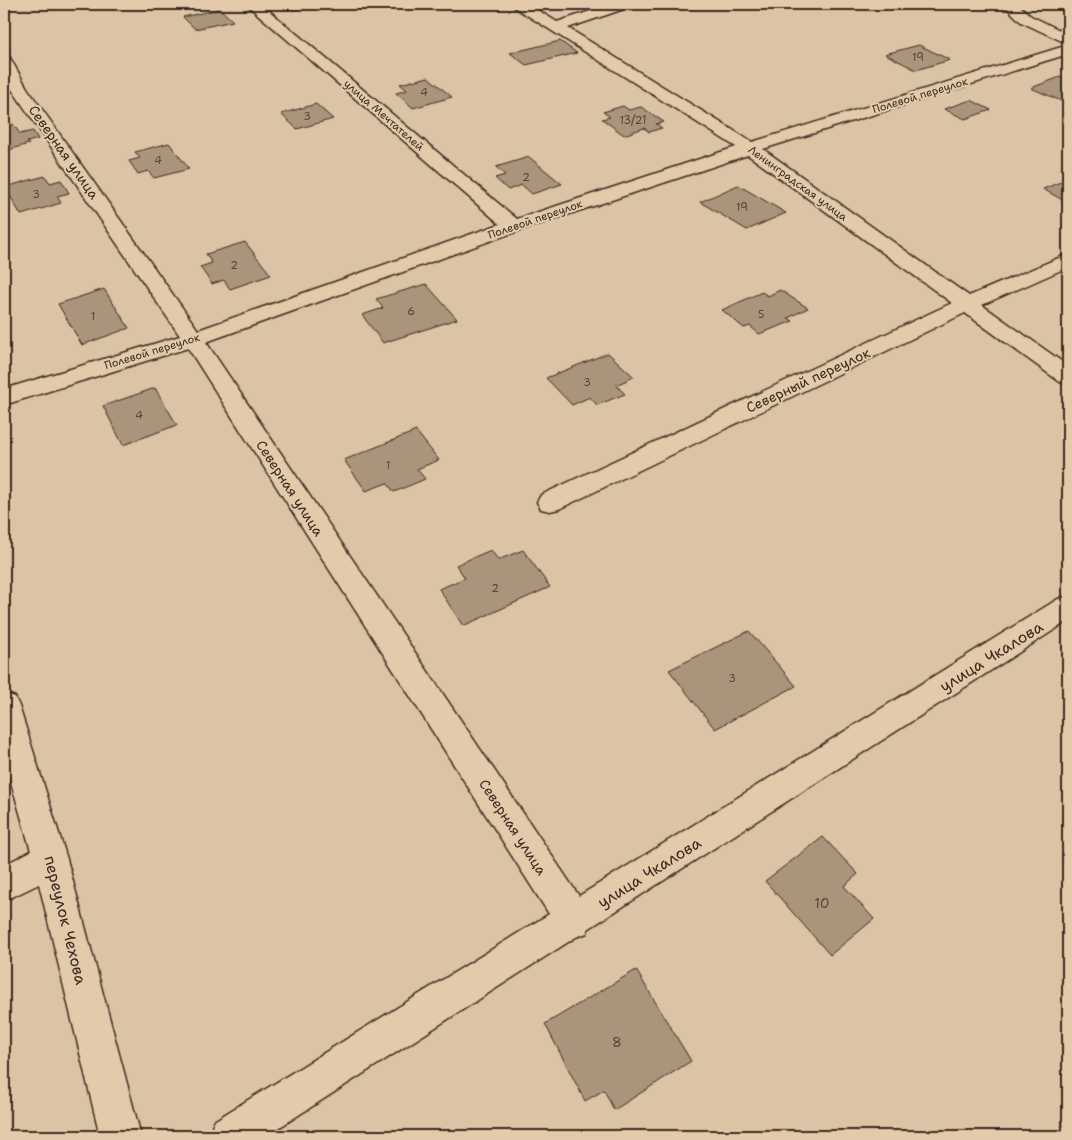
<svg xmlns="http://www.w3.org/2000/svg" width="1072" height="1140" viewBox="0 0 1072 1140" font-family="'Shantell Sans',sans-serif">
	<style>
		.building { fill: #aa947c; stroke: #3b2a1e }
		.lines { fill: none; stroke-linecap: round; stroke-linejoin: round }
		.minor-casing { stroke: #3b2a1e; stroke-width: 3 }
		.minor { fill: #e2caab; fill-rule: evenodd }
		.labels { text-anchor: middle; stroke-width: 4; stroke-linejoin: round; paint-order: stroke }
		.number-label { font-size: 11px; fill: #574436 }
		.far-street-label { font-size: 11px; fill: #3b2a1e; stroke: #e2caab }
		.street-label { font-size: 14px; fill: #3b2a1e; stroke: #e2caab }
		.near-number-label { font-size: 14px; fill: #574436 }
		.near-street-label { font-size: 16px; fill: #3b2a1e; stroke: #e2caab }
	</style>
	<rect width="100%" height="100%" fill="#dbc4a5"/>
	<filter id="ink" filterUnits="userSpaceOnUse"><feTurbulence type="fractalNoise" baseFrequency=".02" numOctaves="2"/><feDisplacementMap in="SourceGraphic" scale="10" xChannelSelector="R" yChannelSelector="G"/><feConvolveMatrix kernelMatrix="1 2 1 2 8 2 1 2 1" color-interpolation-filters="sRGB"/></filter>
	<g filter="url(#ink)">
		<path class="building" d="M 286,4 L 320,4 L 293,10 Z
			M 220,9 L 233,21 L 195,29 L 183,17 Z
			M 560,41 L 577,53 L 526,65 L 510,53 Z
			M 919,45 L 950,60 L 916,70 L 885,54 Z
			M 428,77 L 452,97 L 413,108 L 396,93 L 407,90 L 400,84 Z
			M 1060,77 L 1068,81 L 1068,98 L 1061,101 L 1031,88 Z
			M 971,100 L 991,110 L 965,119 L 944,109 Z
			M 316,104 L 333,119 L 297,129 L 281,114 Z
			M 623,106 L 629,110 L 641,107 L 664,122 L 656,124 L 662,128 L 649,132 L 644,128 L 624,135 L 602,119 L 610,117 L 603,112 Z
			M 13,124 L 20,134 L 33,131 L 38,139 L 27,142 L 29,144 L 4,151 L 4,126 Z
			M 169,143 L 189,169 L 154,178 L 148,171 L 138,174 L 129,161 L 140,158 L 135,152 Z
			M 529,157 L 562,184 L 532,194 L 522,185 L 508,190 L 495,178 L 505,175 L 496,167 Z
			M 45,176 L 50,183 L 61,180 L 69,193 L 57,196 L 61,203 L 21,215 L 5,187 Z
			M 1068,179 L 1068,203 L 1043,189 Z
			M 738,185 L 786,213 L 747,230 L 700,202 Z
			M 245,242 L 271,275 L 230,289 L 224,280 L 212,284 L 200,267 L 212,263 L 206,254 Z
			M 426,284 L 457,319 L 383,343 L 362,315 L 383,308 L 376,299 Z
			M 104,289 L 129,328 L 82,345 L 58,304 Z
			M 780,290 L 808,308 L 788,318 L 793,321 L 759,334 L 750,326 L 744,328 L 722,310 L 762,292 L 768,296 Z
			M 608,353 L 634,377 L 616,385 L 625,394 L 597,405 L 590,397 L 572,405 L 546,378 Z
			M 155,388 L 177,425 L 123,445 L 103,406 Z
			M 416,431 L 439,460 L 417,469 L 425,479 L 394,492 L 387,483 L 366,491 L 344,460 Z
			M 491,550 L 498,560 L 523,550 L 550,587 L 463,626 L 439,589 L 465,578 L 456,565 Z
			M 749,631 L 796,686 L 715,729 L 669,670 Z
			M 823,837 L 858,874 L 844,886 L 874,919 L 830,955 L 765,881 Z
			M 636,970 L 691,1061 L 614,1110 L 604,1090 L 585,1101 L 545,1024 Z"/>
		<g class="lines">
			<g class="minor-casing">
				<path id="minor" d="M 246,4 L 261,4 L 517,219 L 736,147 L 514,7 L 512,4 L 528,4 L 557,22 L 612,4 L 632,4 L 630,7 L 568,28 L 752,142 L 1068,45 L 1068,54 L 763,149 L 969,296 L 1068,254 L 1068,267 L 982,305 L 1068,366 L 1068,384 L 1060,382 L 965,313 L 559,509 L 550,511 L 541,509 L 537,502 L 541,495 L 952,303 L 748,155 L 521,230 L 206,342 L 579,896 L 1058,599 L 1068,596 L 1068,621 L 588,929 L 587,933 L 576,937 L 266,1136 L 209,1136 L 214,1121 L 549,914 L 188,348 L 4,405 L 4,389 L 180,336 L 11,88 L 4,74 L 4,54 L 9,56 L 27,88 L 198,330 L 500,224 Z
					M 1003,4 L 1018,4 L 1031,16 L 1068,34 L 1068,44 L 1021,22 Z
					M 4,693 L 15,697 L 19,706 L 67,859 L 141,1136 L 100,1136 L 39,884 L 4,901 L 4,865 L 31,851 L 4,758 Z"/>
			</g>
			<use href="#minor" class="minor"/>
		</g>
	</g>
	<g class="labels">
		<g class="number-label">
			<text x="918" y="61">19</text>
			<text x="424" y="96">4</text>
			<text x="307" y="120">3</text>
			<text x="633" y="124">13/21</text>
			<text x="158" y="164">4</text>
			<text x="526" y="181">2</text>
			<text x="36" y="198">3</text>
			<text x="742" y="211">19</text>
			<text x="234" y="269">2</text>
			<text x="411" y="315">6</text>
			<text x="761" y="318">5</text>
			<text x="93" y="320">1</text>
			<text x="587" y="386">3</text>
			<text x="139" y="419">4</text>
			<text x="388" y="469">1</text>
			<text x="495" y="592">2</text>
			<text x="732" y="682">3</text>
		</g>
		<g class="far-street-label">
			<text transform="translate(920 95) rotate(-17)" y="4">Полевой переулок</text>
			<text transform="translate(384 115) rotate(41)" y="4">улица Мечтателей</text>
			<text transform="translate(798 183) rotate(36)" y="4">Ленинградская улица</text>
			<text transform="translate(535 219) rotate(-19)" y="4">Полевой переулок</text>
			<text transform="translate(152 351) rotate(-17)" y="4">Полевой переулок</text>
		</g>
		<g class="street-label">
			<text transform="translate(64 152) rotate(55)" y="5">Северная улица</text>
			<text transform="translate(808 380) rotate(-25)" y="5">Северный переулок</text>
			<text transform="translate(290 488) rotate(57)" y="5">Северная улица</text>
			<text transform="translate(513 827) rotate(57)" y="5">Северная улица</text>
		</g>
		<g class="near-number-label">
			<text x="822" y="908">10</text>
			<text x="617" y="1047">8</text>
		</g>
		<g class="near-street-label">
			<text transform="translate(991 656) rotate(-32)" y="6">улица Чкалова</text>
			<text transform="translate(649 872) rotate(-32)" y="6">улица Чкалова</text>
			<text transform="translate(66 920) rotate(76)" y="6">переулок Чехова</text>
		</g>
	</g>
	<rect width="1072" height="1140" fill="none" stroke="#e2caab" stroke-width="20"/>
	<rect x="10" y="10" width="1052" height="1120" fill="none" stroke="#3b2a1e" stroke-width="2" filter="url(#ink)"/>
</svg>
